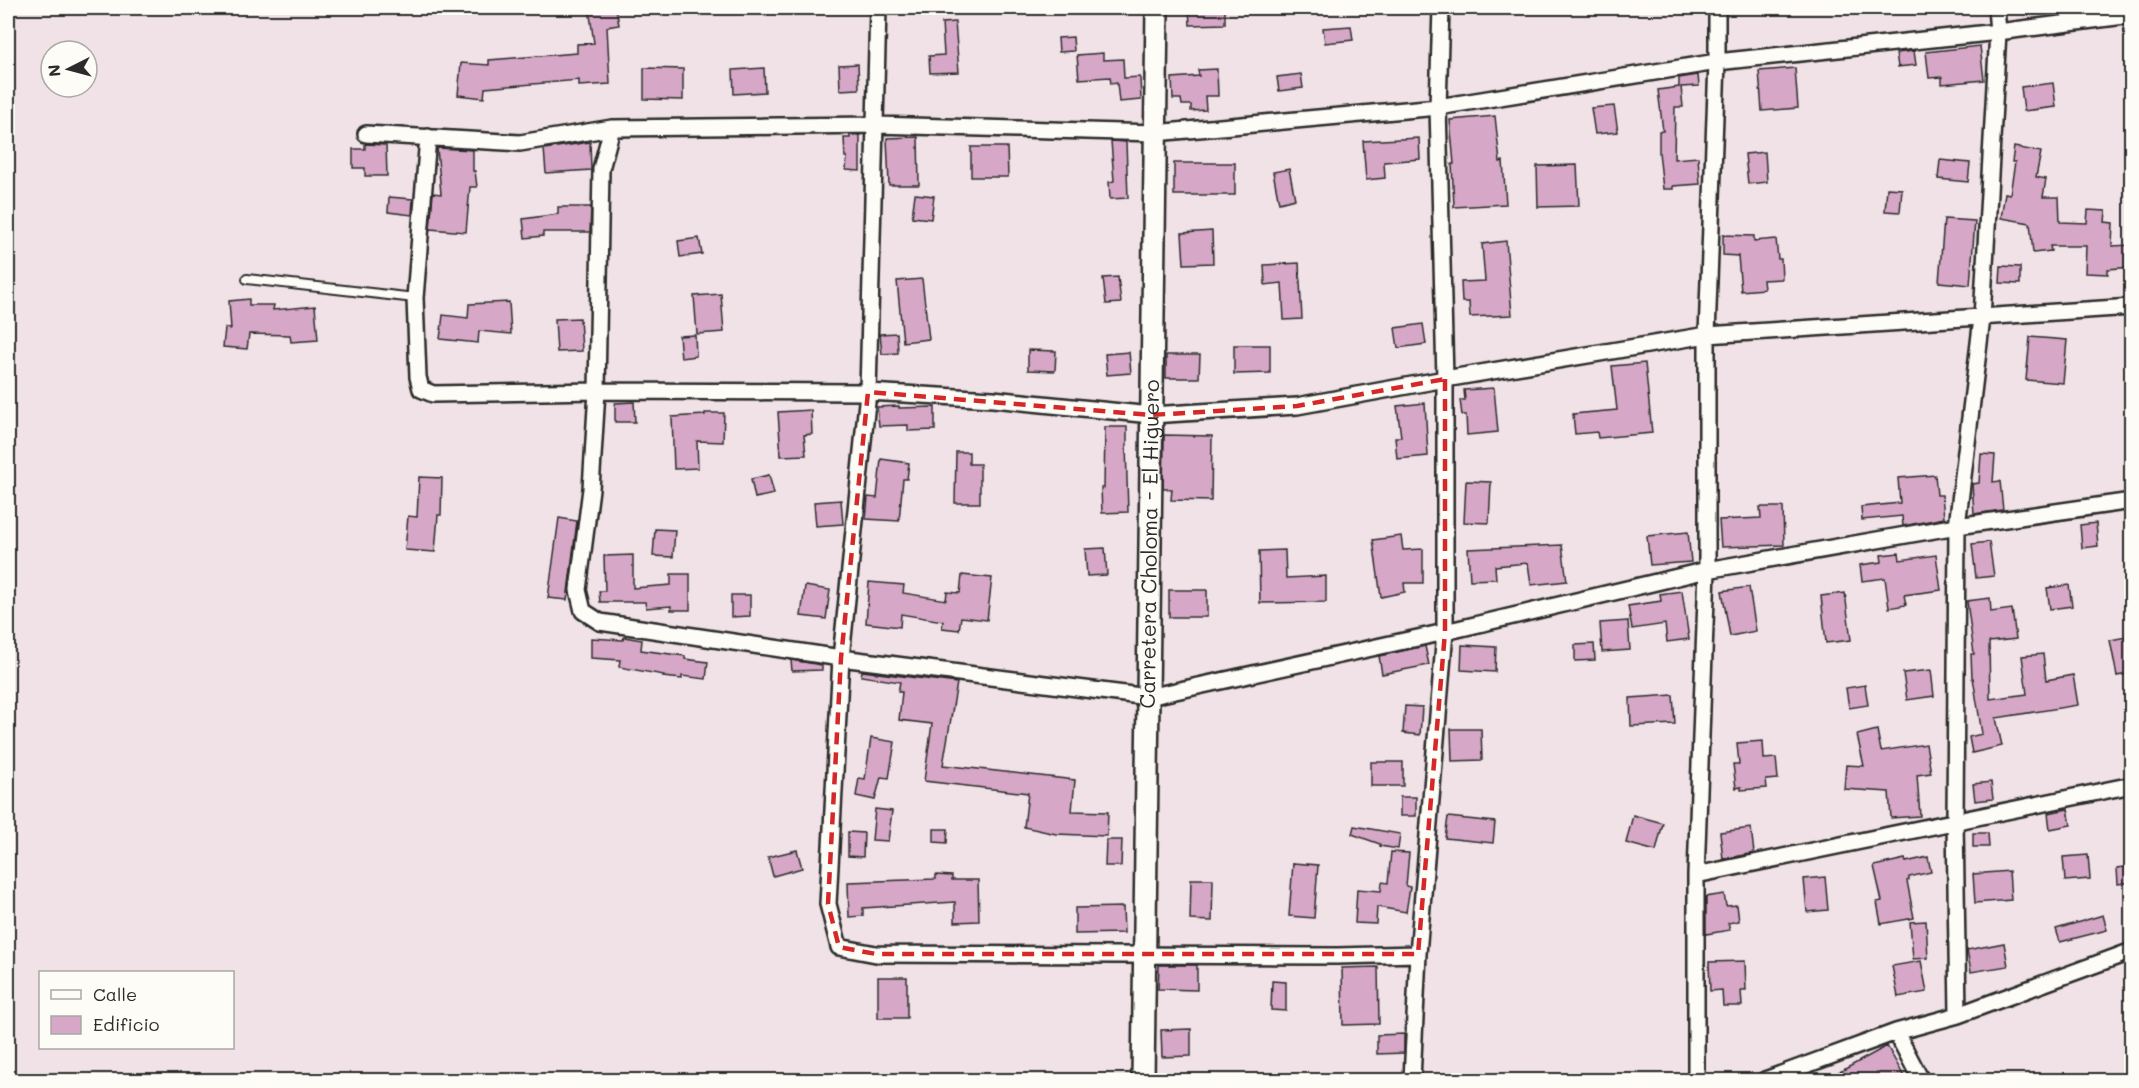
<svg xmlns="http://www.w3.org/2000/svg" width="2139" height="1088" viewBox="0 0 2139 1088" font-family="Mali,sans-serif">
	<style>
		.building { fill: #d6a7c6; stroke: #2b2b2b; stroke-width: 1.5 }
		.lines { fill: none; stroke-linecap: round; stroke-linejoin: round }
		.lane-casing { stroke: #2b2b2b; stroke-width: 12 }
		.street-casing { stroke: #2b2b2b; stroke-width: 20 }
		.secondary-casing { stroke: #2b2b2b; stroke-width: 26 }
		.lane { stroke: #fdfcf7; stroke-width: 8 }
		.street { stroke: #fdfcf7; stroke-width: 15 }
		.secondary { stroke: #fdfcf7; stroke-width: 21 }
		.marked { fill: none; stroke: #d62828; stroke-width: 4.5; stroke-dasharray: 12 8; stroke-linejoin: round }
		.labels { text-anchor: middle; stroke-width: 6; stroke-linejoin: round; paint-order: stroke }
		.street-label { font-size: 21px; fill: #2b2b2b; stroke: #fdfcf7 }
	</style>
	<rect width="100%" height="100%" fill="#f1e2e8"/>
	<filter id="ink" filterUnits="userSpaceOnUse"><feTurbulence type="fractalNoise" baseFrequency=".0167" numOctaves="2"/><feDisplacementMap in="SourceGraphic" scale="12" xChannelSelector="R" yChannelSelector="G"/><feConvolveMatrix kernelMatrix="1 2 1 2 8 2 1 2 1" color-interpolation-filters="sRGB"/></filter>
	<g filter="url(#ink)">
		<path class="building" d="M 589,8 L 616,8 L 619,25 L 607,27 L 610,84 L 579,86 L 579,80 L 485,88 L 484,98 L 458,95 L 461,63 L 489,65 L 489,60 L 577,53 L 577,44 L 594,43 Z
			M 1189,8 L 1225,8 L 1225,24 L 1190,25 Z
			M 955,22 L 959,72 L 930,73 L 929,56 L 944,55 L 942,23 Z
			M 1351,26 L 1353,40 L 1325,43 L 1323,28 Z
			M 1073,37 L 1074,51 L 1059,52 L 1058,38 Z
			M 1980,46 L 1984,80 L 1942,84 L 1942,77 L 1929,78 L 1926,52 Z
			M 1914,51 L 1916,65 L 1898,67 L 1896,53 Z
			M 1103,53 L 1103,60 L 1123,59 L 1124,78 L 1140,77 L 1141,100 L 1119,102 L 1117,83 L 1111,84 L 1110,77 L 1079,79 L 1077,55 Z
			M 858,64 L 859,89 L 840,90 L 839,65 Z
			M 644,68 L 683,69 L 683,100 L 644,99 Z
			M 764,68 L 765,92 L 734,94 L 733,70 Z
			M 1795,68 L 1798,108 L 1762,111 L 1759,71 Z
			M 1217,69 L 1218,96 L 1205,96 L 1206,110 L 1191,111 L 1191,105 L 1182,105 L 1181,99 L 1173,99 L 1172,78 L 1199,76 L 1198,70 Z
			M 1301,74 L 1303,88 L 1279,91 L 1277,77 Z
			M 1698,75 L 1699,86 L 1681,87 L 1683,107 L 1675,107 L 1674,159 L 1698,157 L 1700,184 L 1673,186 L 1673,189 L 1663,189 L 1659,152 L 1659,131 L 1663,131 L 1658,90 L 1679,87 L 1679,78 Z
			M 2053,83 L 2056,107 L 2024,111 L 2021,87 Z
			M 1614,106 L 1618,132 L 1595,134 L 1591,108 Z
			M 1495,116 L 1500,162 L 1503,161 L 1506,204 L 1454,207 L 1452,164 L 1454,164 L 1450,120 Z
			M 850,135 L 860,135 L 860,171 L 846,170 L 847,157 L 845,157 L 844,138 L 850,138 Z
			M 918,137 L 919,185 L 889,185 L 887,138 Z
			M 1419,138 L 1420,159 L 1384,162 L 1385,178 L 1366,180 L 1363,141 Z
			M 1111,141 L 1126,142 L 1128,198 L 1110,199 L 1109,182 L 1114,181 Z
			M 590,142 L 591,170 L 546,173 L 544,149 Z
			M 365,144 L 386,145 L 387,176 L 365,176 L 365,168 L 353,168 L 353,149 L 365,149 Z
			M 971,147 L 1007,147 L 1008,177 L 971,177 Z
			M 2014,147 L 2041,152 L 2036,177 L 2046,179 L 2043,197 L 2059,197 L 2060,222 L 2087,223 L 2088,210 L 2106,211 L 2105,222 L 2113,223 L 2112,246 L 2132,245 L 2132,267 L 2108,269 L 2108,274 L 2085,273 L 2086,246 L 2050,246 L 2051,251 L 2033,253 L 2030,223 L 2001,218 L 2005,193 L 2010,194 L 2015,162 L 2012,162 Z
			M 437,148 L 473,150 L 473,171 L 475,171 L 477,187 L 470,187 L 466,232 L 430,229 L 433,193 L 441,194 Z
			M 1765,152 L 1767,182 L 1748,184 L 1745,154 Z
			M 1940,160 L 1970,163 L 1968,182 L 1938,179 Z
			M 1174,163 L 1235,163 L 1235,195 L 1174,195 Z
			M 1577,165 L 1579,206 L 1538,207 L 1537,166 Z
			M 1289,169 L 1295,199 L 1279,203 L 1273,172 Z
			M 1887,188 L 1902,189 L 1900,212 L 1885,211 Z
			M 915,194 L 934,196 L 931,219 L 912,217 Z
			M 389,197 L 413,199 L 412,215 L 388,212 Z
			M 558,207 L 591,207 L 590,232 L 543,232 L 543,236 L 525,238 L 523,219 L 558,214 Z
			M 1944,219 L 1975,221 L 1970,285 L 1939,282 Z
			M 1212,231 L 1213,263 L 1184,264 L 1182,233 Z
			M 1723,235 L 1754,236 L 1754,241 L 1776,239 L 1778,259 L 1781,259 L 1782,279 L 1763,280 L 1764,289 L 1741,291 L 1738,256 L 1723,255 Z
			M 699,238 L 702,254 L 680,257 L 678,241 Z
			M 1506,241 L 1512,315 L 1470,317 L 1469,302 L 1462,302 L 1461,282 L 1485,281 L 1482,244 Z
			M 1299,263 L 1302,319 L 1284,320 L 1282,283 L 1265,285 L 1264,265 Z
			M 2001,266 L 2020,267 L 2020,284 L 2000,283 Z
			M 1118,277 L 1121,303 L 1106,304 L 1103,278 Z
			M 922,279 L 929,339 L 903,342 L 897,281 Z
			M 721,294 L 724,332 L 697,334 L 694,296 Z
			M 249,299 L 249,305 L 274,305 L 273,310 L 315,306 L 318,340 L 291,342 L 290,335 L 249,334 L 247,349 L 223,347 L 225,328 L 231,329 L 229,301 Z
			M 509,302 L 511,334 L 479,331 L 478,343 L 440,339 L 443,315 L 468,318 L 469,304 Z
			M 580,318 L 582,351 L 557,352 L 555,319 Z
			M 1423,324 L 1426,344 L 1398,348 L 1395,328 Z
			M 897,333 L 898,353 L 882,354 L 880,334 Z
			M 695,335 L 696,356 L 681,358 L 679,336 Z
			M 2030,337 L 2067,340 L 2063,383 L 2026,380 Z
			M 1234,345 L 1270,345 L 1270,373 L 1234,374 Z
			M 1028,350 L 1056,351 L 1055,371 L 1028,370 Z
			M 1129,352 L 1131,373 L 1107,375 L 1105,354 Z
			M 1166,355 L 1200,355 L 1199,378 L 1166,378 Z
			M 1645,363 L 1652,433 L 1598,438 L 1597,432 L 1575,434 L 1573,414 L 1617,410 L 1612,366 Z
			M 1494,388 L 1498,432 L 1467,435 L 1466,415 L 1462,415 L 1460,400 L 1465,400 L 1464,390 Z
			M 634,402 L 635,422 L 615,422 L 615,403 Z
			M 1425,403 L 1428,456 L 1397,459 L 1395,437 L 1401,437 L 1397,406 Z
			M 899,406 L 899,408 L 935,407 L 935,430 L 908,431 L 908,425 L 879,426 L 877,407 Z
			M 811,410 L 812,434 L 804,435 L 806,455 L 781,456 L 778,412 Z
			M 705,413 L 724,413 L 723,442 L 697,441 L 698,468 L 674,469 L 672,417 L 705,415 Z
			M 1105,427 L 1127,427 L 1127,445 L 1126,445 L 1128,512 L 1102,513 L 1101,488 L 1104,488 Z
			M 1164,435 L 1212,436 L 1211,501 L 1171,500 L 1172,489 L 1163,489 Z
			M 956,452 L 969,452 L 969,464 L 980,464 L 980,503 L 955,503 Z
			M 1981,454 L 1995,455 L 1993,482 L 2000,481 L 2003,510 L 1974,514 L 1972,484 L 1979,483 Z
			M 881,459 L 909,463 L 907,479 L 903,479 L 899,521 L 866,519 L 868,497 L 877,498 Z
			M 769,475 L 774,494 L 755,498 L 751,479 Z
			M 1935,475 L 1937,495 L 1942,495 L 1944,518 L 1903,526 L 1902,516 L 1862,520 L 1861,507 L 1900,503 L 1898,478 Z
			M 419,477 L 442,478 L 441,515 L 438,515 L 435,552 L 405,550 L 408,516 L 417,517 Z
			M 1466,481 L 1491,482 L 1489,523 L 1464,522 Z
			M 841,500 L 843,524 L 816,526 L 814,502 Z
			M 1760,507 L 1783,507 L 1784,545 L 1721,547 L 1719,520 L 1761,518 Z
			M 559,518 L 577,521 L 567,600 L 548,598 Z
			M 2096,523 L 2098,546 L 2082,548 L 2080,525 Z
			M 655,529 L 675,530 L 673,557 L 653,556 Z
			M 1688,532 L 1691,562 L 1650,565 L 1647,536 Z
			M 1401,536 L 1403,550 L 1423,549 L 1423,583 L 1404,583 L 1405,592 L 1381,597 L 1373,540 Z
			M 1989,542 L 1994,576 L 1976,578 L 1972,544 Z
			M 1562,545 L 1567,581 L 1531,585 L 1528,563 L 1495,566 L 1496,579 L 1470,580 L 1468,549 Z
			M 1105,548 L 1107,575 L 1087,576 L 1085,549 Z
			M 1285,550 L 1286,578 L 1326,576 L 1326,602 L 1260,603 L 1259,551 Z
			M 1899,553 L 1900,560 L 1936,555 L 1941,590 L 1904,595 L 1906,605 L 1889,608 L 1885,578 L 1862,581 L 1860,565 L 1882,562 L 1881,555 Z
			M 633,555 L 633,588 L 671,585 L 671,574 L 690,574 L 690,610 L 671,610 L 671,606 L 646,608 L 645,602 L 600,602 L 599,591 L 605,591 L 604,556 Z
			M 962,575 L 992,578 L 987,620 L 961,617 L 959,630 L 942,628 L 943,621 L 901,614 L 900,627 L 866,623 L 869,582 L 904,585 L 903,593 L 946,600 L 947,592 L 960,593 Z
			M 2069,585 L 2072,606 L 2050,609 L 2047,588 Z
			M 805,586 L 830,590 L 826,619 L 801,616 Z
			M 1749,587 L 1756,631 L 1730,636 L 1722,591 Z
			M 1169,590 L 1207,590 L 1207,617 L 1169,617 Z
			M 1682,591 L 1689,639 L 1667,642 L 1665,624 L 1632,629 L 1628,606 L 1661,601 L 1660,594 Z
			M 1845,593 L 1851,640 L 1826,643 L 1821,596 Z
			M 731,595 L 750,595 L 750,616 L 731,617 Z
			M 1990,598 L 1991,612 L 2012,609 L 2016,639 L 1989,642 L 1990,699 L 2027,694 L 2022,656 L 2043,654 L 2046,680 L 2073,675 L 2078,705 L 1996,718 L 2002,746 L 1972,753 L 1969,737 L 1982,734 L 1973,678 L 1972,678 L 1971,654 L 1974,654 L 1967,601 Z
			M 1628,621 L 1630,650 L 1602,652 L 1600,623 Z
			M 2132,636 L 2132,673 L 2117,676 L 2110,640 Z
			M 624,637 L 642,640 L 641,650 L 685,656 L 685,659 L 708,662 L 706,679 L 682,676 L 682,679 L 663,677 L 664,675 L 619,667 L 620,660 L 591,658 L 591,638 L 623,640 Z
			M 1594,644 L 1595,660 L 1575,661 L 1575,645 Z
			M 1462,645 L 1496,647 L 1495,672 L 1461,670 Z
			M 1425,646 L 1429,665 L 1382,674 L 1379,656 Z
			M 791,660 L 822,665 L 822,670 L 792,671 Z
			M 1931,670 L 1934,696 L 1907,700 L 1903,673 Z
			M 862,671 L 957,683 L 943,765 L 1075,780 L 1072,811 L 1108,812 L 1107,836 L 1056,834 L 1024,827 L 1028,793 L 924,781 L 932,724 L 899,720 L 902,692 L 898,692 L 900,682 L 861,676 Z
			M 1865,685 L 1868,705 L 1849,708 L 1846,688 Z
			M 1673,695 L 1675,724 L 1631,726 L 1630,698 Z
			M 1405,706 L 1422,707 L 1420,735 L 1403,733 Z
			M 1451,729 L 1481,729 L 1482,760 L 1452,761 Z
			M 1877,730 L 1881,751 L 1926,744 L 1931,773 L 1917,775 L 1920,816 L 1891,818 L 1889,792 L 1844,789 L 1846,765 L 1864,766 L 1857,735 Z
			M 871,738 L 895,742 L 889,778 L 881,777 L 875,800 L 856,796 L 859,778 L 865,779 Z
			M 1763,741 L 1764,759 L 1776,758 L 1778,779 L 1766,780 L 1767,788 L 1741,790 L 1741,787 L 1736,788 L 1733,764 L 1739,764 L 1737,743 Z
			M 1371,762 L 1403,762 L 1403,786 L 1371,786 Z
			M 1991,782 L 1993,799 L 1975,801 L 1973,784 Z
			M 1400,797 L 1416,797 L 1416,816 L 1400,816 Z
			M 875,809 L 892,811 L 888,841 L 872,840 Z
			M 2068,809 L 2071,825 L 2050,829 L 2048,813 Z
			M 1633,815 L 1663,823 L 1656,851 L 1626,843 Z
			M 1448,817 L 1495,822 L 1493,843 L 1445,838 Z
			M 1354,826 L 1400,834 L 1398,849 L 1380,846 L 1380,844 L 1352,834 Z
			M 1751,828 L 1754,853 L 1723,859 L 1720,832 Z
			M 934,829 L 948,829 L 947,843 L 934,842 Z
			M 848,832 L 864,833 L 863,857 L 848,856 Z
			M 1973,833 L 1988,833 L 1989,847 L 1973,847 Z
			M 1106,840 L 1122,840 L 1121,866 L 1105,866 Z
			M 797,850 L 802,868 L 773,876 L 768,857 Z
			M 1391,852 L 1409,853 L 1406,886 L 1410,887 L 1406,912 L 1377,907 L 1376,924 L 1355,923 L 1357,889 L 1381,891 L 1382,882 L 1388,883 Z
			M 2088,855 L 2090,879 L 2065,881 L 2063,857 Z
			M 1928,857 L 1931,872 L 1909,877 L 1909,880 L 1907,881 L 1914,918 L 1881,924 L 1877,902 L 1882,901 L 1874,866 L 1905,859 L 1906,862 Z
			M 1293,863 L 1318,865 L 1314,918 L 1289,916 Z
			M 2131,866 L 2132,882 L 2118,884 L 2117,868 Z
			M 2009,871 L 2011,900 L 1975,903 L 1973,874 Z
			M 936,875 L 952,876 L 952,880 L 978,880 L 979,921 L 955,922 L 955,902 L 863,908 L 863,916 L 849,917 L 848,882 L 936,879 Z
			M 1825,877 L 1828,910 L 1807,912 L 1804,879 Z
			M 1191,879 L 1213,879 L 1212,921 L 1190,920 Z
			M 1724,894 L 1726,906 L 1737,905 L 1739,921 L 1728,923 L 1730,930 L 1706,934 L 1706,897 Z
			M 1123,907 L 1124,933 L 1075,934 L 1075,908 Z
			M 2103,915 L 2107,930 L 2060,942 L 2056,929 Z
			M 1926,921 L 1928,958 L 1913,959 L 1910,922 Z
			M 2004,943 L 2008,966 L 1971,972 L 1967,950 Z
			M 1745,961 L 1746,990 L 1741,990 L 1742,1006 L 1723,1006 L 1722,990 L 1710,991 L 1709,962 Z
			M 1921,961 L 1927,992 L 1898,997 L 1892,966 Z
			M 1159,965 L 1197,965 L 1197,990 L 1158,989 Z
			M 1378,967 L 1379,1024 L 1343,1025 L 1342,968 Z
			M 878,977 L 907,977 L 907,1018 L 878,1018 Z
			M 1272,981 L 1286,982 L 1286,1011 L 1271,1010 Z
			M 1191,1029 L 1191,1056 L 1162,1057 L 1161,1030 Z
			M 1404,1034 L 1404,1053 L 1377,1054 L 1377,1035 Z
			M 1887,1046 L 1906,1080 L 1825,1080 Z"/>
		<g class="lines">
			<g class="lane-casing">
				<path id="lane" d="M 247,279 L 415,298"/>
			</g>
			<g class="street-casing">
				<path id="street" d="M 878,8 L 868,392 L 841,658 L 828,904 L 839,947 L 876,954 L 1337,956 L 1418,954
					M 612,128 L 601,169 L 597,391 L 591,489 L 578,590 L 583,611 L 600,622 L 841,658 L 1148,697 L 1445,632 L 1707,570 L 1957,526 L 2132,501
					M 366,134 L 520,143 L 612,128 L 876,125 L 1155,133 L 1438,107 L 1717,62 L 1998,32 L 2132,15
					M 428,137 L 415,298 L 418,377 L 421,389 L 433,394 L 597,391 L 868,392 L 993,399 L 1151,415 L 1297,406 L 1445,379 L 1707,335 L 2132,307
					M 1696,875 L 2132,785
					M 1958,1015 L 1955,821 L 1957,526 L 1982,318 L 1998,32 L 1996,8
					M 1896,1032 L 1921,1080
					M 1412,1080 L 1418,954 L 1445,632 L 1445,379 L 1438,107 L 1441,8
					M 1696,1080 L 1696,875 L 1707,570 L 1707,335 L 1717,62 L 1717,8
					M 1765,1080 L 1896,1032 L 1958,1015 L 2132,951"/>
			</g>
			<g class="secondary-casing">
				<g id="secondary">
					<path id="s1" d="M 1143,1080 L 1157,8"/>
				</g>
			</g>
			<use href="#lane" class="lane"/>
			<use href="#street" class="street"/>
			<use href="#secondary" class="secondary"/>
		</g>
	</g>
	<path class="marked" d="M 1445,379 L 1445,632 L 1418,954 L 876,954 L 839,947 L 828,904 L 841,658 L 868,392 L 1151,415 L 1297,406 Z"/>
	<g class="labels">
		<g class="street-label">
			<text dy="7" stroke="none"><textPath href="#s1" startOffset="536">Carretera Choloma - El Higuero</textPath></text>
		</g>
	</g>
	<rect width="2139" height="1088" fill="none" stroke="#fdfcf7" stroke-width="30"/>
	<rect x="15" y="15" width="2109" height="1058" fill="none" stroke="#2b2b2b" stroke-width="2" filter="url(#ink)"/>
	<rect x="39" y="971" width="195" height="78" fill="#fdfcf7" stroke="#a9a8a5" stroke-width="1.5"/>
	<rect x="51" y="990" width="30" height="9" fill="#fdfcf7" stroke="#a9a8a5" stroke-width="1.5"/>
	<text x="93" y="1001" font-size="18" fill="#2b2b2b">Calle</text>
	<rect x="51" y="1016" width="30" height="18" fill="#d6a7c6" stroke="#a9a8a5" stroke-width="1.5"/>
	<text x="93" y="1031" font-size="18" fill="#2b2b2b">Edificio</text>
	<g transform="translate(69 69) rotate(264)"><circle r="28" fill="#fdfcf7" stroke="#a9a8a5" stroke-width="1.5"/>
	<path d="M0-4.5L10 22L0 15L-10 22Z" fill="#2b2b2b"/>
	<text y="-9" font-size="16" font-weight="bold" text-anchor="middle" fill="#2b2b2b">N</text>
	</g>
</svg>
